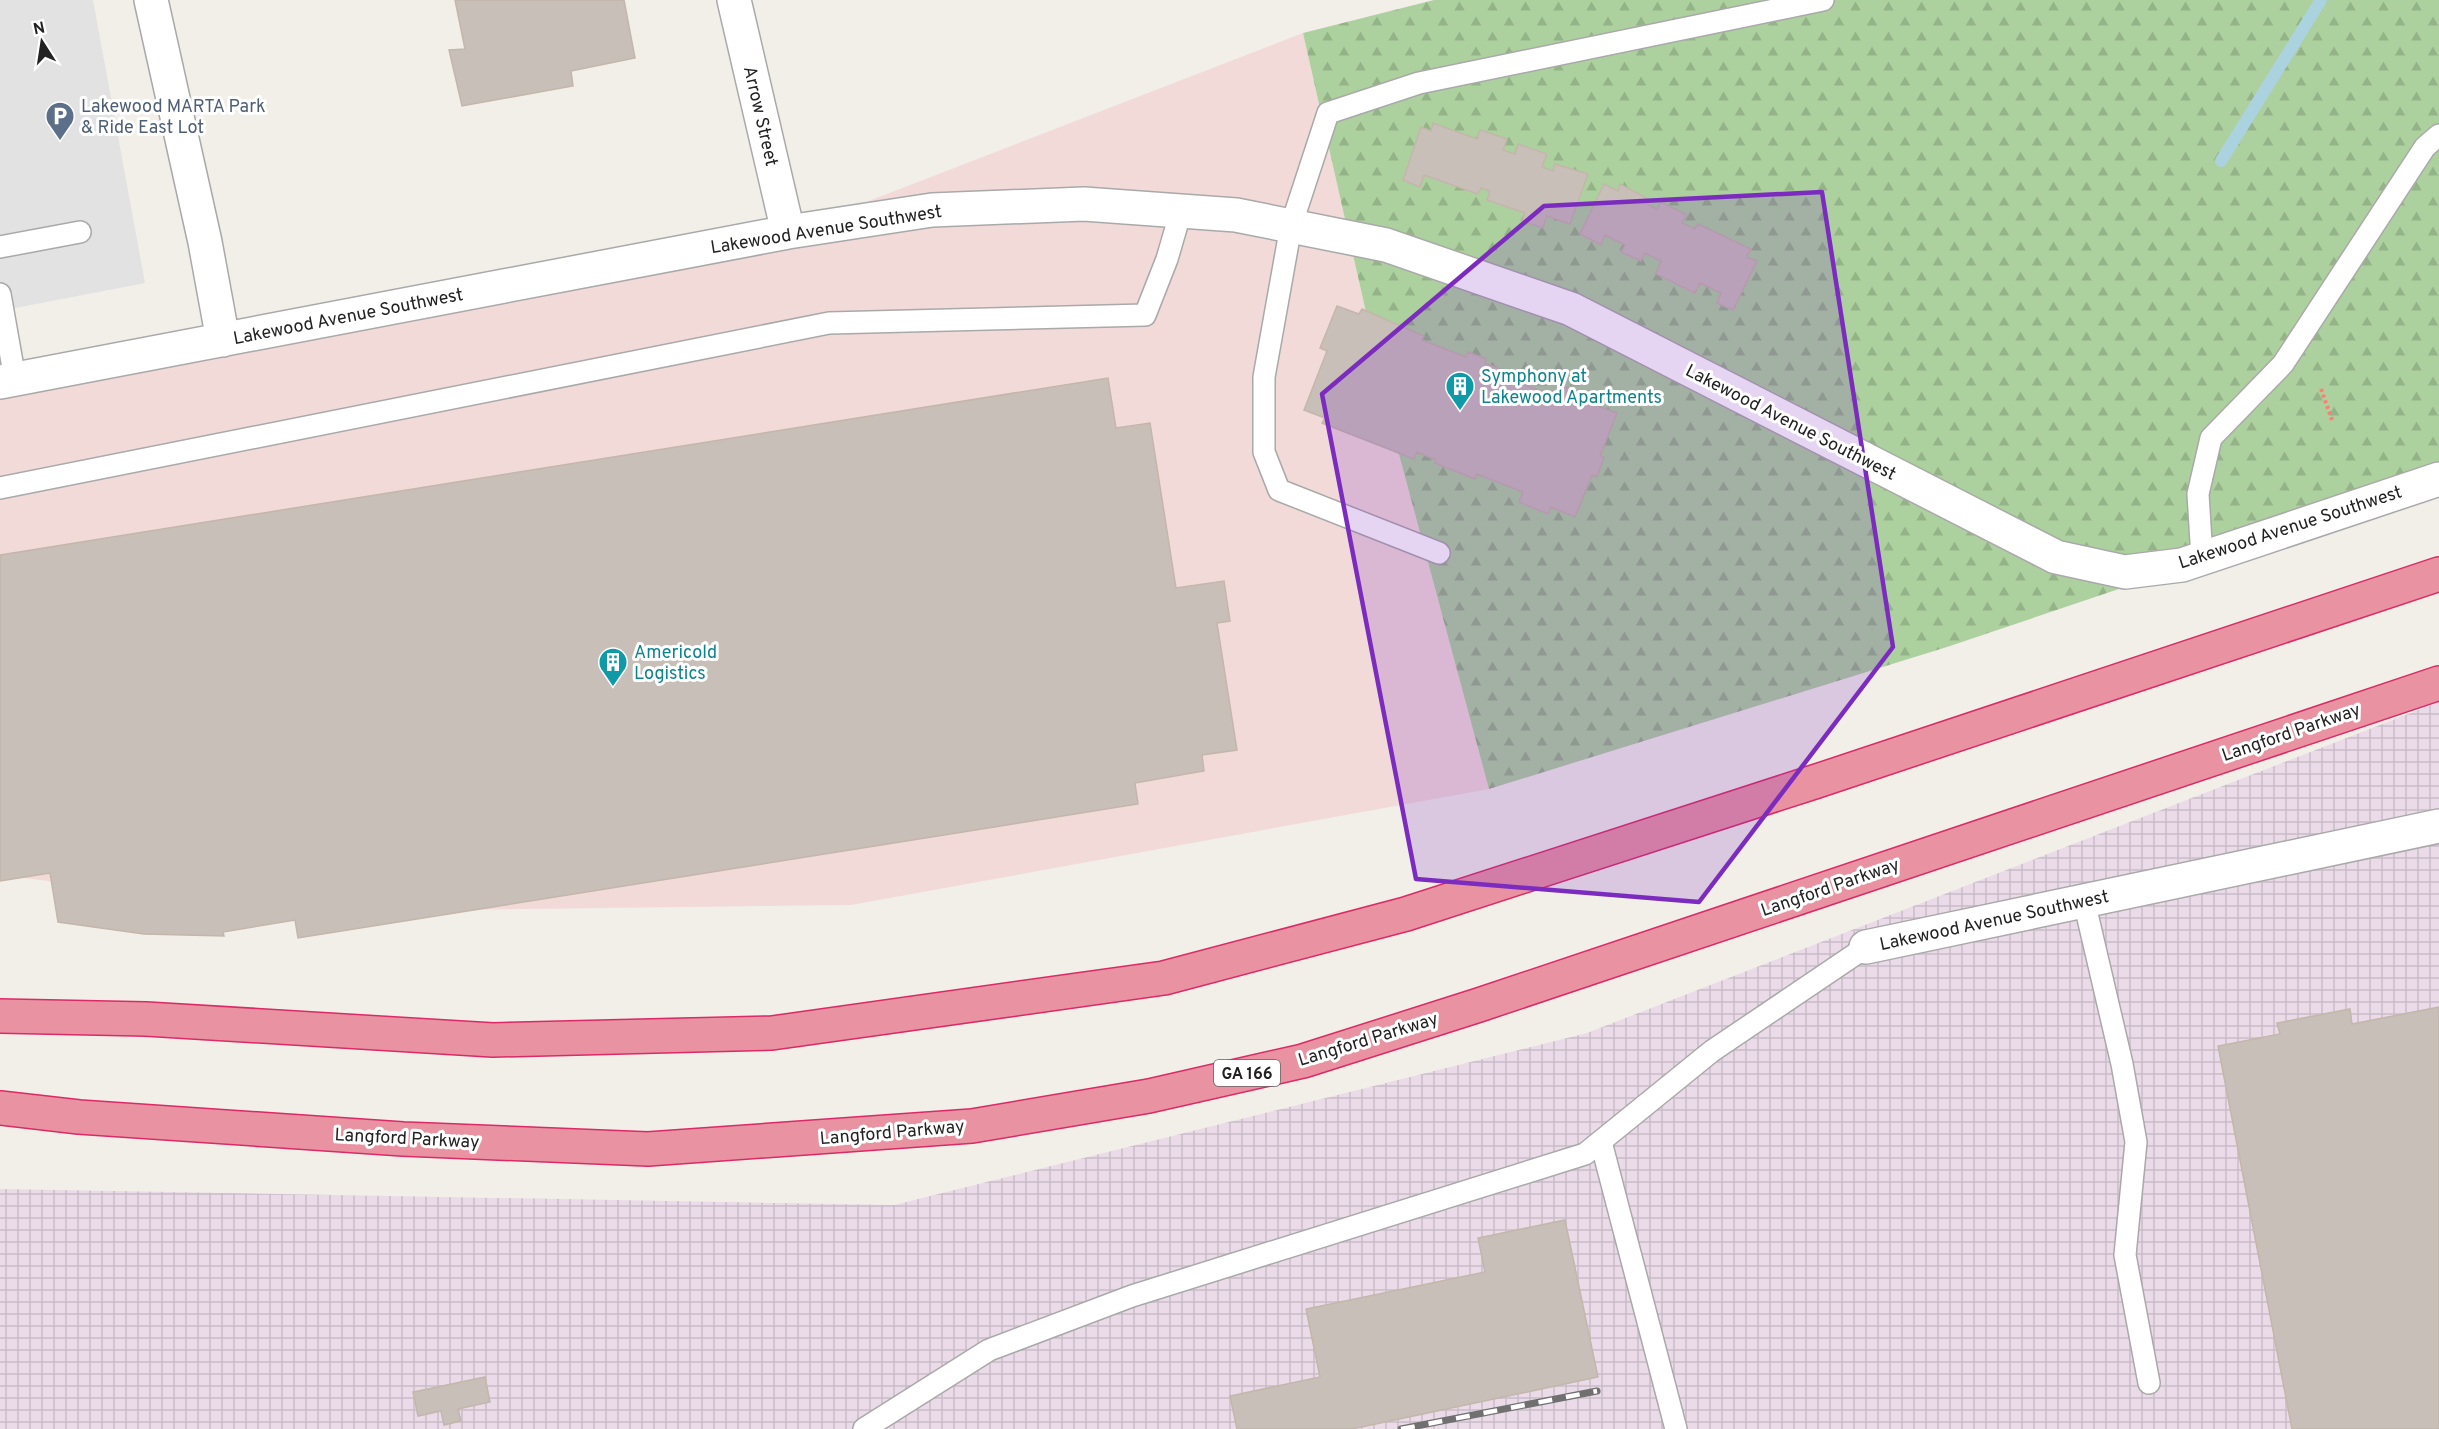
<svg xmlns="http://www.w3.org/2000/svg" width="2439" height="1429" viewBox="0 0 2439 1429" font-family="Overpass,sans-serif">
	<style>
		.commercial { fill: #f2dad9 }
		.industrial { fill: url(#industrial-grid) }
		.forest { fill: url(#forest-firs) }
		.parking { fill: #e2e2e2 }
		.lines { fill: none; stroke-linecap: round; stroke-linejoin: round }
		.stream { stroke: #aad3df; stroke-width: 12 }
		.building { fill: #c7bfb8; stroke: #c4b6ab; stroke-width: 1.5 }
		.service-casing { stroke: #a9a9a9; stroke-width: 24 }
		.minor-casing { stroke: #a9a9a9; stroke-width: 36 }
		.tertiary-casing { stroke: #a9a9a9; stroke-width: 36 }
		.motorway-casing { stroke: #dc2a67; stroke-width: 36 }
		.path { stroke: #fa8072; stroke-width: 4; stroke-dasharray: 3 3; stroke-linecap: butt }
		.service { stroke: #fff; stroke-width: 21 }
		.minor { stroke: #fff; stroke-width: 33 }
		.tertiary { stroke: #fff; stroke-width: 33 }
		.motorway { stroke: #e892a2; stroke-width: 33 }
		.rail-casing { stroke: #707070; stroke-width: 7 }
		.rail { stroke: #fff; stroke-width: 4.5; stroke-dasharray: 14; stroke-linecap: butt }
		.marked { fill: #7b2cbf; fill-opacity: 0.2; stroke: #7b2cbf; stroke-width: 4.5; stroke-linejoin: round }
		.labels { text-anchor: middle; stroke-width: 6; stroke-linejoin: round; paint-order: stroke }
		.shield { fill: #fff; stroke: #646464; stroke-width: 1.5 }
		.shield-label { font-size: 16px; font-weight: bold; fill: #222 }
		.service-label { font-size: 18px; fill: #4e5e75; stroke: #fff; text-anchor: start }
		.street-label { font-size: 18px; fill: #222; stroke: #fff }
		.culture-label { font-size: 18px; fill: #0d838f; stroke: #fff; text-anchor: start }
	</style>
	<defs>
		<pattern id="industrial-grid" width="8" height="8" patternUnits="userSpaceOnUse" patternTransform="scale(1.5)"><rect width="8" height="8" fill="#ebdbe8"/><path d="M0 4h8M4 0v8" fill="none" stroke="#c9bcc7"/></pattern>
		<pattern id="forest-firs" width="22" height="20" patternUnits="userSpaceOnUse" patternTransform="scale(1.5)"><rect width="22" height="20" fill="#add19e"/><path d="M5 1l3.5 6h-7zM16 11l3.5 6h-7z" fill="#95b388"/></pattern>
	</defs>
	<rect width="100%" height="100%" fill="#f2efe9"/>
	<path class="commercial" d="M 1303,33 L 1393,432 L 1489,789 L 851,905 L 297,912 L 0,875 L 0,386 L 794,230 Z"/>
	<path class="industrial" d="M 2439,702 L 2439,1429 L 0,1429 L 0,1189 L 894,1205 L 1587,1033 Z"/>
	<path class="forest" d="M 1434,0 L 2439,0 L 2439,481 L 1947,647 L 1489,789 L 1393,432 L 1303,33 Z"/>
	<path class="parking" d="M 0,0 L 93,0 L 145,283 L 0,311 Z"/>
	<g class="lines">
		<path class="stream" d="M 2221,161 L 2321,0"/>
	</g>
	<path class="building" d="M 455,0 L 624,0 L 635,58 L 571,71 L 573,86 L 462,106 L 449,50 L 465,49 Z
		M 1433,123 L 1477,139 L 1480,130 L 1507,139 L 1503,150 L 1515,154 L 1518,144 L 1547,154 L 1542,167 L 1553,171 L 1555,164 L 1588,174 L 1570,224 L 1547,216 L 1543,228 L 1522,221 L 1525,213 L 1487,200 L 1490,191 L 1481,188 L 1478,194 L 1424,175 L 1420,187 L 1403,180 L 1421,127 L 1431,131 Z
		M 1604,184 L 1618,191 L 1620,184 L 1647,198 L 1645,203 L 1657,209 L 1661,202 L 1687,215 L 1682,223 L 1695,229 L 1698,224 L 1751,249 L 1746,257 L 1757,261 L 1733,310 L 1717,303 L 1721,293 L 1700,283 L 1695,293 L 1656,274 L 1661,261 L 1645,253 L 1641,261 L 1621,252 L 1625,245 L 1605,235 L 1601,245 L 1580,234 Z
		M 1337,306 L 1359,314 L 1362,309 L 1424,336 L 1422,340 L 1466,357 L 1468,352 L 1486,359 L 1485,363 L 1525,379 L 1523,384 L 1558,398 L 1563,386 L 1594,399 L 1592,404 L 1617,413 L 1600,456 L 1604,457 L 1597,477 L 1592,475 L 1575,517 L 1551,507 L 1548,514 L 1519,502 L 1523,492 L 1477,474 L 1475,479 L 1435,463 L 1436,460 L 1417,452 L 1414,459 L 1322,423 L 1325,418 L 1304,410 L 1327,351 L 1320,348 Z
		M 1108,378 L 1116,428 L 1150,423 L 1176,588 L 1224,581 L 1230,621 L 1217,623 L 1237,750 L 1202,755 L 1204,771 L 1135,783 L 1138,804 L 298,938 L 295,920 L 223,932 L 224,936 L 144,934 L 58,922 L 50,873 L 0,881 L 0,555 Z
		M 2439,1007 L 2439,1429 L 2292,1429 L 2218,1046 L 2280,1034 L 2277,1023 L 2350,1009 L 2352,1024 Z
		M 1565,1220 L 1598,1377 L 1352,1429 L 1237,1429 L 1230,1396 L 1320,1377 L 1306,1309 L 1485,1272 L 1478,1238 Z
		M 485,1377 L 490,1402 L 458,1409 L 461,1421 L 444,1425 L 441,1411 L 418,1416 L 413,1392 Z"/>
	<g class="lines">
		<g class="service-casing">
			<path id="service" d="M 0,247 L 80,232
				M 0,294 L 15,379
				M 0,488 L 829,323 L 1145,315 L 1167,259 L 1181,211
				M 1439,553 L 1279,490 L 1264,452 L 1264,377 L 1291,226 L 1328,113 L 1419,83 L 1823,0
				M 2202,558 L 2198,494 L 2211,438 L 2283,364 L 2425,147 L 2439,135
				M 2084,901 L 2122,1064 L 2136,1142 L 2125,1255 L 2149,1383
				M 1601,1142 L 1676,1429
				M 864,1429 L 989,1350 L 1132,1296 L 1585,1154 L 1712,1051 L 1866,947"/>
		</g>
		<g class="minor-casing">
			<path id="minor" d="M 151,0 L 205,242 L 223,340
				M 734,0 L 788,232
				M 0,382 L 788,232 L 932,210 L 1084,204 L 1236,215 L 1386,245 L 1571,309 L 2056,557 L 2125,572 L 2182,565 L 2439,479"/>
		</g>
		<g class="tertiary-casing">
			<path id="tertiary" d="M 1866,947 L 2439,826"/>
		</g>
		<g class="motorway-casing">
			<path id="motorway" d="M 0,1016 L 146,1019 L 493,1040 L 772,1033 L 1164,978 L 1406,914 L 1814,782 L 2439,574
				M 0,1108 L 79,1117 L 403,1139 L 648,1149 L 972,1126 L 1149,1096 L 1303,1061 L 1479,1005 L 2439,683"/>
		</g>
		<path class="path" d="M 2321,389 L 2332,420"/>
		<use href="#service" class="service"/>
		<use href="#minor" class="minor"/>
		<use href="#tertiary" class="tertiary"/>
		<use href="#motorway" class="motorway"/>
		<g class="rail-casing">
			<path id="rail" d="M 1401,1429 L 1597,1391"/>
		</g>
		<use href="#rail" class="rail"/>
	</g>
	<path class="marked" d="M 1822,192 L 1893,647 L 1699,902 L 1416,879 L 1322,394 L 1544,206 Z"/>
	<defs>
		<g id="parking-pin" transform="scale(1.5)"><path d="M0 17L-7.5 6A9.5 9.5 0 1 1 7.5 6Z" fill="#5c6f8a" stroke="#fff"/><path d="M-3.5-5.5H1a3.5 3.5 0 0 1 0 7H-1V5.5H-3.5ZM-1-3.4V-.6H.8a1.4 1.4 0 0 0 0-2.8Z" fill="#fff"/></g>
		<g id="building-pin" transform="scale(1.5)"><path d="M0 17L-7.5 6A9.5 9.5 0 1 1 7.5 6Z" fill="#0f9aa8" stroke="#fff"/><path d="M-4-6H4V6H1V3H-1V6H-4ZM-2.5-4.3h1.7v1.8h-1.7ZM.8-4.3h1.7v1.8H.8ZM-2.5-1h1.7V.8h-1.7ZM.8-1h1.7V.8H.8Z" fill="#fff"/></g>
	</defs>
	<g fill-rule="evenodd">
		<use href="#parking-pin" x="60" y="116"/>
		<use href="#building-pin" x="1460" y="386"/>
		<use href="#building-pin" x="613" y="662"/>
	</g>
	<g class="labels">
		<rect class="shield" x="1214" y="1060" width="66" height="26" rx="4.5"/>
		<g class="shield-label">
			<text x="1247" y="1079">GA 166</text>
		</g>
		<g class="service-label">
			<text x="81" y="112">Lakewood MARTA Park<tspan x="81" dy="21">&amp; Ride East Lot</tspan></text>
		</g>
		<g class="street-label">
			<text transform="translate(761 116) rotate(77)" y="6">Arrow Street</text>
			<text transform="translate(826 229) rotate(-9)" y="6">Lakewood Avenue Southwest</text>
			<text transform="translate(348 316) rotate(-11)" y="6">Lakewood Avenue Southwest</text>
			<text transform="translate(1791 422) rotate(27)" y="6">Lakewood Avenue Southwest</text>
			<text transform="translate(2290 527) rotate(-18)" y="6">Lakewood Avenue Southwest</text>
			<text transform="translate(2291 732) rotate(-19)" y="6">Langford Parkway</text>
			<text transform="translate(1830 887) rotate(-19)" y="6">Langford Parkway</text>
			<text transform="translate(1994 920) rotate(-12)" y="6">Lakewood Avenue Southwest</text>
			<text transform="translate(1368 1039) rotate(-17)" y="6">Langford Parkway</text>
			<text transform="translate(892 1132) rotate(-5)" y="6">Langford Parkway</text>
			<text transform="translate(407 1138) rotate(3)" y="6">Langford Parkway</text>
		</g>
		<g class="culture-label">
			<text x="1481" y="382">Symphony at<tspan x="1481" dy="21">Lakewood Apartments</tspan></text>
			<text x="634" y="658">Americold<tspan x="634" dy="21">Logistics</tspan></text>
		</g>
	</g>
	<g transform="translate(42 42) rotate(348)" stroke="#ffffff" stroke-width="4.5" paint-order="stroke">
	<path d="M0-4.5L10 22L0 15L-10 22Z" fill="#222222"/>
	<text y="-9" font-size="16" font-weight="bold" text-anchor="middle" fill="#222222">N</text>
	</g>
</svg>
